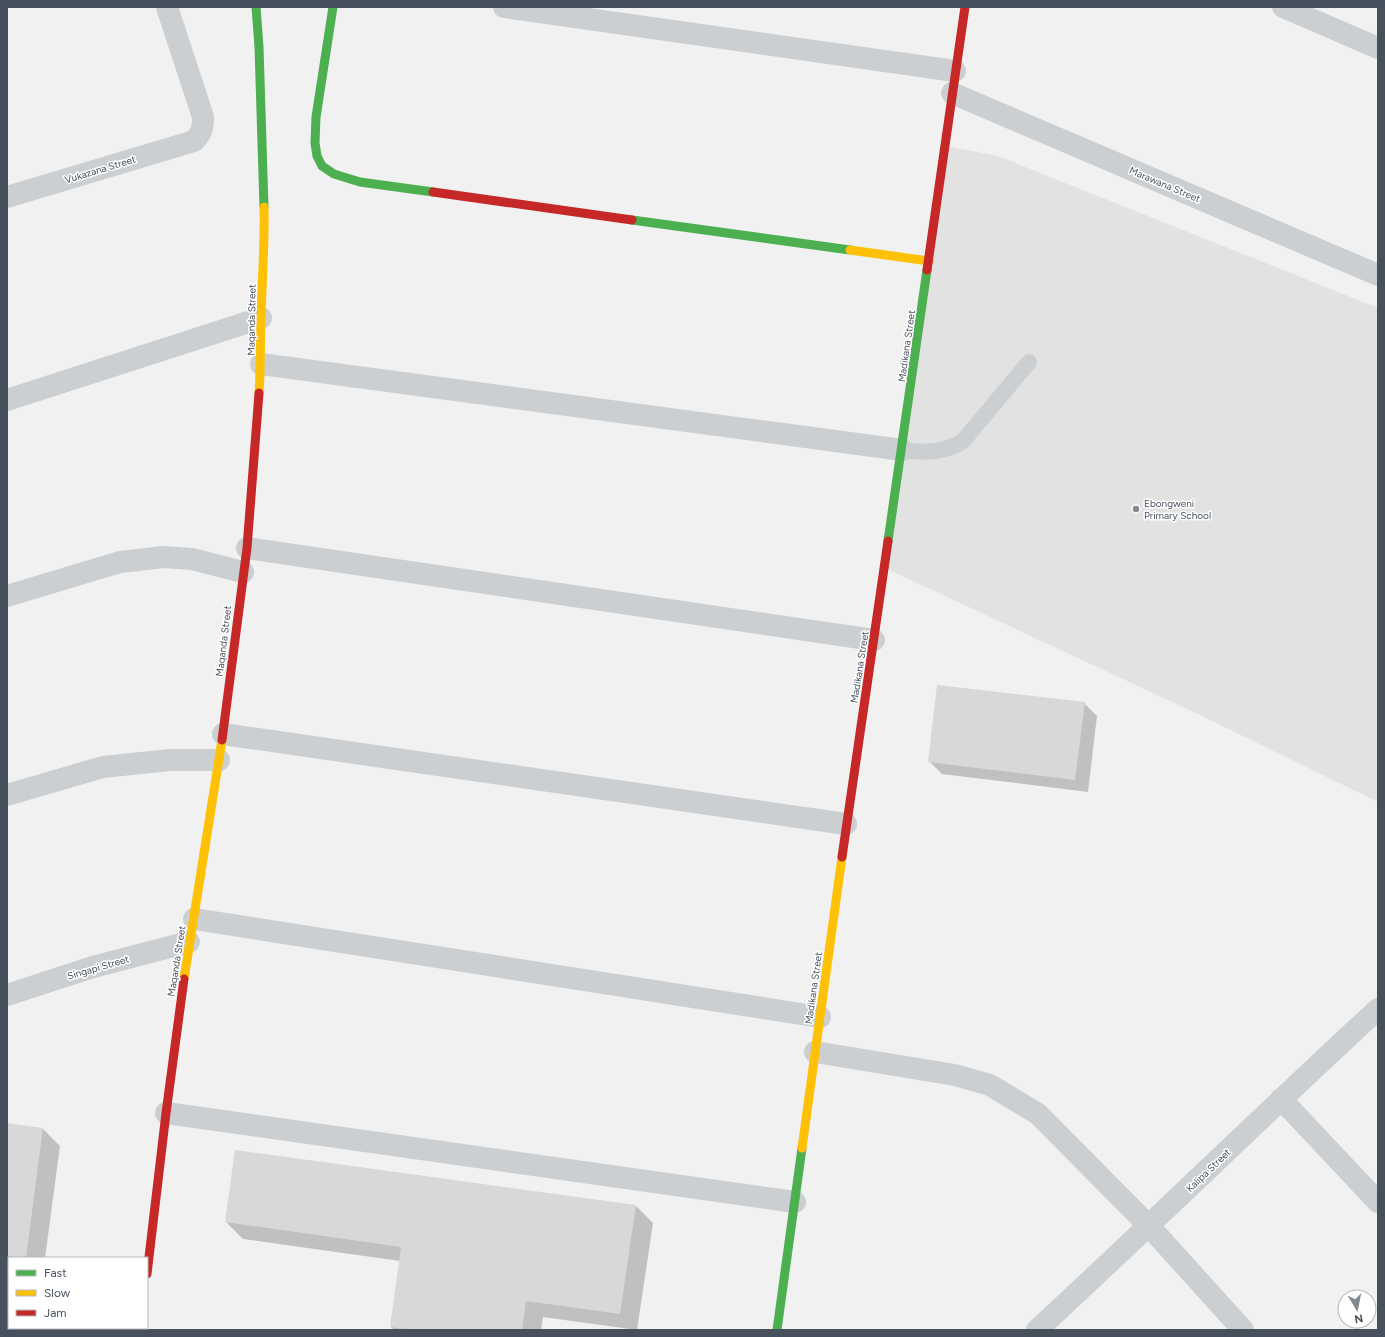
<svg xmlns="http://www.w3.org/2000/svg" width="1385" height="1337" viewBox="0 0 1385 1337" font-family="Figtree,sans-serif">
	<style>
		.education { fill: #e3e2e3 }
		.shadow { fill: #0003 }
		.building { fill: #d8d8da }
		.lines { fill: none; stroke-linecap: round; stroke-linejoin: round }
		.lane { stroke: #cccfd2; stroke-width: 16 }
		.street { stroke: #cccfd2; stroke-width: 22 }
		.fast { stroke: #4caf50; stroke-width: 9 }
		.slow { stroke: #ffc107; stroke-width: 9 }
		.jam { stroke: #c62828; stroke-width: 9 }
		.poi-dot { fill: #828991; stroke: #fff; stroke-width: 1.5 }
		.labels { text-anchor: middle; stroke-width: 3; stroke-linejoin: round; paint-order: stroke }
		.street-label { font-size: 10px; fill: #47515e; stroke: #fff }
		.poi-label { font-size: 10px; fill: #47515e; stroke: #fff; text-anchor: start }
	</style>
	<rect width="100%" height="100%" fill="#f1f1f1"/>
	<path class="education" d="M 945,146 L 998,156 L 1378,308 L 1378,802 L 1200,715 L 885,568 Z"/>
	<path class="shadow" d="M 1084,703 L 1097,716 L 1088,792 L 942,774 L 929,761 Z
		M 7,1124 L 43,1129 L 60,1146 L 45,1258 L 9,1258 L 9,1271 L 7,1270 Z
		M 636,1206 L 653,1223 L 637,1330 L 543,1317 L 541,1330 L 394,1330 L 391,1327 L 400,1261 L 243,1239 L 226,1222 Z"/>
	<path class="building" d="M 937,685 L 1085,702 L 1075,780 L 928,762 Z
		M 7,1123 L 43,1128 L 26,1258 L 7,1256 Z
		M 235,1150 L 636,1205 L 620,1314 L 526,1301 L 522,1330 L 411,1330 L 390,1327 L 401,1247 L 225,1222 Z"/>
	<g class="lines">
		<path class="lane" d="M 902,450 C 922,453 945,453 963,441 L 1029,362"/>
		<path class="street" d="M 504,7 L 955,71
			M 1283,7 L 1378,48
			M 952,93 L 1378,275
			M 7,197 L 194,141 C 202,133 203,128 203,117 L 167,7
			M 261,364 L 902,450
			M 7,400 L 261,318
			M 247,548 L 874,640
			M 7,596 L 120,562 L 164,557 L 192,559 L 243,572
			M 223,734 L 846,824
			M 7,795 L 103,767 L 170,760 L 219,760
			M 194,919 L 820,1017
			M 7,995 L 93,967 L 189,942
			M 815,1052 L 955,1075 L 990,1085 L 1038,1114 L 1149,1226 L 1243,1330
			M 1281,1099 L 1378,1202
			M 166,1113 L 795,1202
			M 7,1313 L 9,1313
			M 93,1328 L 103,1330
			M 1037,1330 C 1152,1224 1263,1115 1378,1009"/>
		<path class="fast" d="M 256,7 L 259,47 L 264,207
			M 333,7 L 316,117 L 315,143 L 317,156 L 322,166 L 334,174 L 360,182 L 433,192
			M 632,220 L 850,250
			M 888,541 L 927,270
			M 140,1330 L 141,1328
			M 777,1330 L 802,1148"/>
		<path class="slow" d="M 850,250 L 929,261
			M 259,393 C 261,367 260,342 261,317 C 262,280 265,243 264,207
			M 184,979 L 222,740
			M 802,1148 L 842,857"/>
		<path class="jam" d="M 433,192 L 632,220
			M 927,270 L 965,7
			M 222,740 L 247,548 L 259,393
			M 842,857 L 888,541
			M 147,1274 L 166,1113 L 184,979"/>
	</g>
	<circle class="poi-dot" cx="1136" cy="509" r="4"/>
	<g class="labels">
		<g class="street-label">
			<text transform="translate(100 169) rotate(-17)" y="4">Vukazana Street</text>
			<text transform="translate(1165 184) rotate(23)" y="4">Marawana Street</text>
			<text transform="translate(251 320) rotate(-89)" y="4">Maqanda Street</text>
			<text transform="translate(906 346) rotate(-82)" y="4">Madikana Street</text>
			<text transform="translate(223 641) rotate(-83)" y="4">Maqanda Street</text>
			<text transform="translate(859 667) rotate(-81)" y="4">Madikana Street</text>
			<text transform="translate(176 961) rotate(-81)" y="4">Maqanda Street</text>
			<text transform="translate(98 967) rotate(-16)" y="4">Singapi Street</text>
			<text transform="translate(813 988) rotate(-82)" y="4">Madikana Street</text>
			<text transform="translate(1208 1170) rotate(-44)" y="4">Kalipa Street</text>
		</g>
		<g class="poi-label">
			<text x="1144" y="507">Ebongweni<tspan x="1144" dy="12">Primary School</tspan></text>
		</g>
	</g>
	<rect width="1385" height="1337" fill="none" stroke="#47515e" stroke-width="16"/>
	<rect x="8" y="1257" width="140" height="72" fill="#ffffff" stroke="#b5b9bf"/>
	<rect x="16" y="1270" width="20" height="6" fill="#4caf50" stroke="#b5b9bf"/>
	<text x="44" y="1277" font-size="12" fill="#47515e">Fast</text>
	<rect x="16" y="1290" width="20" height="6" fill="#ffc107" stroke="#b5b9bf"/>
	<text x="44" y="1297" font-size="12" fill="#47515e">Slow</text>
	<rect x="16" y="1310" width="20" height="6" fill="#c62828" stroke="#b5b9bf"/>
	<text x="44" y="1317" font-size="12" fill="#47515e">Jam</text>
	<g transform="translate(1357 1309) rotate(170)"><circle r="19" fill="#ffffff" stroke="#b5b9bf"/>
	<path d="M0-3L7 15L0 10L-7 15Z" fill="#828991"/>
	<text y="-6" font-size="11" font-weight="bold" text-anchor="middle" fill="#47515e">N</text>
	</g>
</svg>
